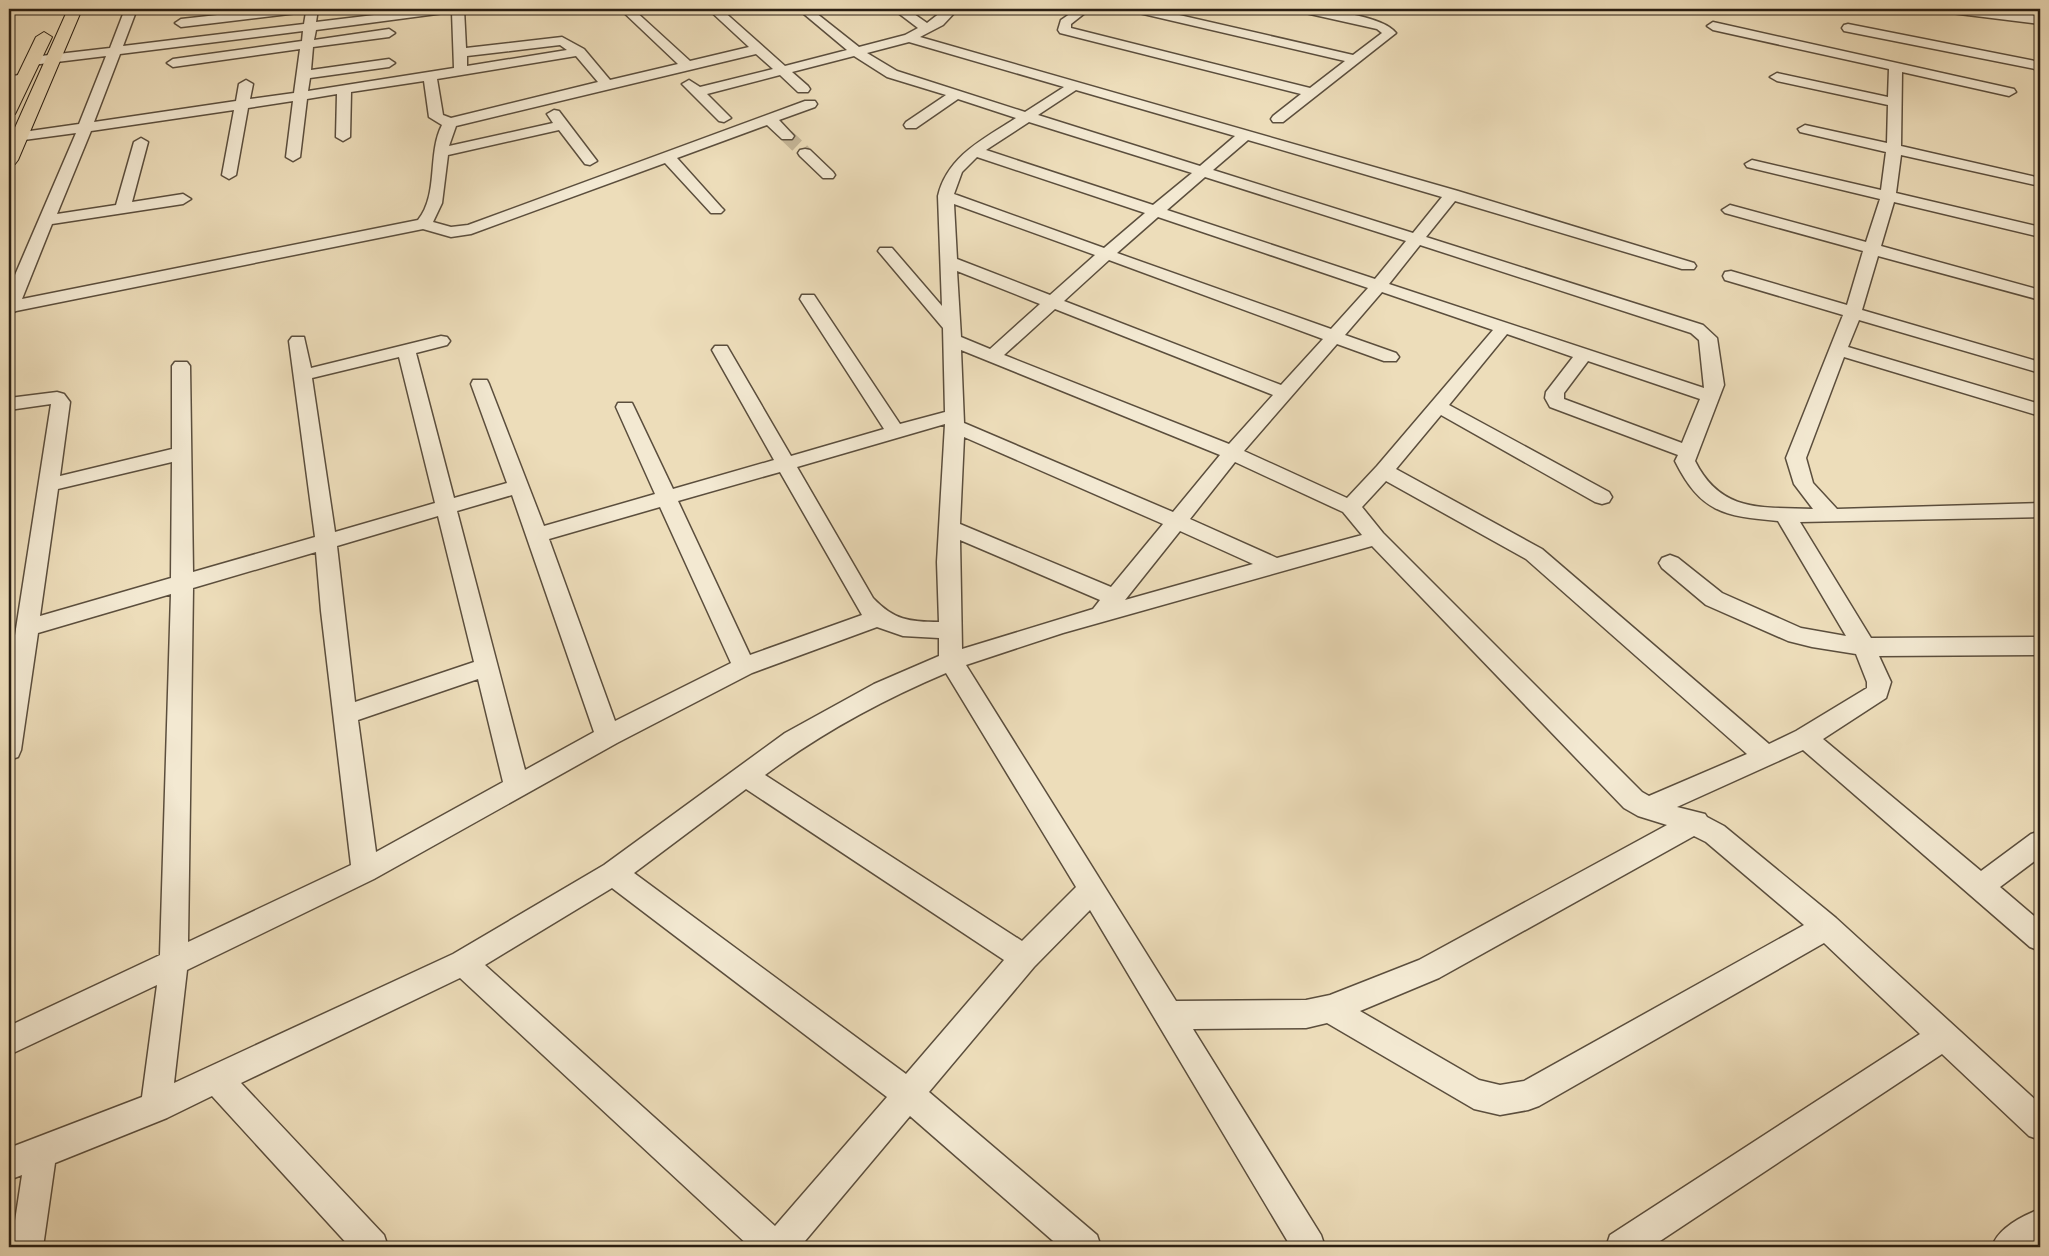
<svg xmlns="http://www.w3.org/2000/svg" width="2049" height="1256" viewBox="0 0 2049 1256" font-family="'Libre Bodoni',serif">
	<style>
		.lines { fill: none; stroke-linecap: round; stroke-linejoin: round }
		.minor-tunnel { stroke: #c6b799; stroke-width: 14; stroke-dasharray: 14 7; stroke-linecap: butt }
		.minor-casing { stroke: #5b4e3d; stroke-width: 3 }
		.primary-casing { stroke: #2a1f13; stroke-width: 2 }
		.minor { fill: #f3e9d2; fill-rule: evenodd }
		.primary { fill: #edddba; fill-rule: evenodd }
	</style>
	<rect width="100%" height="100%" fill="#edddba"/>
	<filter id="stains"><feTurbulence type="fractalNoise" baseFrequency=".004" numOctaves="4"/><feColorMatrix values="0 0 0 0 .2 0 0 0 0 .09 0 0 0 0 .02 0 0 0 .5 -.17"/></filter>
	<radialGradient id="worn" r=".72"><stop offset=".6" stop-color="#630" stop-opacity="0"/><stop offset="1" stop-color="#630" stop-opacity=".3"/></radialGradient>
	<g class="lines">
		<path class="minor-tunnel" d="M 787,136 L 805,153"/>
		<g class="minor-casing">
			<path id="minor" d="M 125,9 L 137,9 L 123,46 L 304,24 L 306,12 L 181,27 L 175,23 L 181,19 L 273,9 L 318,9 L 316,22 L 424,9 L 464,9 L 466,48 L 562,37 L 584,49 L 610,80 L 678,64 L 620,9 L 633,9 L 690,61 L 749,47 L 708,9 L 721,9 L 785,66 L 847,50 L 798,9 L 811,9 L 859,47 L 905,35 L 918,28 L 893,9 L 907,9 L 927,23 L 945,9 L 958,9 L 943,25 L 920,37 L 1458,191 L 1694,263 L 1696,266 L 1694,269 L 1682,269 L 1455,201 L 1426,237 L 1703,325 L 1717,338 L 1724,385 L 1695,461 C 1721,513 1761,507 1813,509 L 1794,484 L 1786,458 L 1843,315 L 1725,280 L 1723,276 L 1725,272 L 1731,271 L 1847,305 L 1863,251 L 1725,213 L 1722,210 L 1730,205 L 1866,242 L 1880,199 L 1747,167 L 1745,164 L 1752,160 L 1881,190 L 1886,152 L 1800,132 L 1798,129 L 1805,125 L 1887,143 L 1888,105 L 1777,81 L 1770,77 L 1777,73 L 1888,97 L 1889,69 L 1713,30 L 1707,26 L 1713,22 L 2014,89 L 2016,92 L 2009,96 L 1902,72 L 1901,146 L 2040,178 L 2040,186 L 1901,155 L 1896,193 L 2040,227 L 2040,237 L 1894,202 L 1881,246 L 2040,290 L 2040,300 L 1878,256 L 1862,310 L 2040,362 L 2040,373 L 1859,320 L 1848,347 L 2040,404 L 2040,416 L 1844,357 L 1806,458 L 1813,483 L 1837,509 L 2040,503 L 2040,517 L 1800,522 L 1871,638 L 2040,637 L 2040,655 L 1879,656 L 1891,682 L 1886,698 L 1823,739 L 1981,871 L 2031,834 L 2040,831 L 2040,857 L 2000,887 L 2040,921 L 2040,951 L 2030,947 L 1803,750 L 1677,807 L 1705,814 L 1707,817 L 1724,826 L 1836,918 L 2040,1104 L 2040,1140 L 2029,1136 L 1942,1054 L 1651,1247 L 1606,1247 L 1610,1235 L 1920,1034 L 1824,943 L 1539,1106 L 1528,1110 L 1500,1115 L 1474,1109 L 1327,1023 L 1306,1028 L 1193,1029 L 1321,1235 L 1325,1247 L 1291,1247 L 1090,910 L 1034,967 L 929,1092 L 1097,1235 L 1101,1247 L 1060,1247 L 910,1116 L 800,1247 L 750,1247 L 460,978 L 241,1083 L 384,1235 L 388,1247 L 350,1247 L 212,1096 L 167,1118 L 55,1163 L 43,1247 L 11,1247 L 22,1175 L 9,1180 L 9,1148 L 142,1097 L 157,985 L 9,1055 L 9,1026 L 160,955 L 171,594 L 38,633 L 21,750 L 18,757 L 9,760 L 9,674 L 51,404 L 9,410 L 9,398 L 57,392 L 64,394 L 70,402 L 60,476 L 172,449 L 172,366 L 175,362 L 187,362 L 190,366 L 193,572 L 315,537 L 289,341 L 292,337 L 304,337 L 311,368 L 441,336 L 447,337 L 450,341 L 447,345 L 416,353 L 454,498 L 507,483 L 471,384 L 473,380 L 487,380 L 489,384 L 544,526 L 655,494 L 616,407 L 618,403 L 632,403 L 634,407 L 673,489 L 774,460 L 712,350 L 715,346 L 727,346 L 791,456 L 884,429 L 800,299 L 802,295 L 814,295 L 900,424 L 945,412 L 943,328 L 878,251 L 880,248 L 892,248 L 942,306 L 938,196 C 947,156 985,138 1016,118 L 958,99 L 916,128 L 906,128 L 904,125 L 906,122 L 946,95 L 887,77 L 854,56 L 792,72 L 808,86 L 810,89 L 808,92 L 798,92 L 780,75 L 707,94 L 731,118 L 724,122 L 719,121 L 682,84 L 689,80 L 700,87 L 773,69 L 756,54 L 456,126 L 449,146 L 553,123 L 547,114 L 554,110 L 559,111 L 597,161 L 590,165 L 585,164 L 559,130 L 448,155 L 442,203 L 433,222 L 451,227 L 468,225 L 805,101 L 815,101 L 817,104 L 815,107 L 779,120 L 794,136 L 792,139 L 782,139 L 767,125 L 677,158 L 721,207 L 724,210 L 721,213 L 711,213 L 665,163 L 471,234 L 451,237 L 423,229 L 16,311 L 9,314 L 9,289 L 76,133 L 9,142 L 9,134 L 79,124 L 106,56 L 32,65 L 26,61 L 32,57 L 110,48 ZM 452,12 L 454,68 L 308,91 L 310,78 L 389,67 L 395,63 L 389,59 L 311,70 L 313,47 L 389,37 L 395,33 L 389,29 L 314,40 L 316,30 ZM 303,31 L 302,41 L 173,59 L 167,63 L 173,67 L 300,49 L 294,93 L 250,99 L 253,84 L 246,80 L 239,84 L 236,101 L 94,122 L 120,54 ZM 909,42 L 1064,87 L 1025,112 L 897,71 L 867,53 ZM 560,45 L 567,50 L 467,66 L 467,56 ZM 576,56 L 598,82 L 451,118 L 443,115 L 437,79 ZM 424,81 L 429,117 L 442,125 C 427,154 439,194 418,220 L 22,299 L 52,224 L 183,204 L 191,199 L 183,194 L 132,202 L 148,142 L 141,138 L 134,142 L 116,205 L 57,214 L 91,131 L 234,110 L 222,175 L 229,179 L 236,175 L 248,108 L 293,101 L 286,157 L 293,161 L 300,157 L 307,99 L 337,94 L 336,137 L 343,141 L 350,137 L 351,92 ZM 1076,90 L 1235,136 L 1200,166 L 1038,115 ZM 1029,122 L 1192,173 L 1153,205 L 986,150 ZM 1248,140 L 1442,197 L 1413,233 L 1213,170 ZM 977,157 L 1145,213 L 1104,248 L 954,194 L 962,172 ZM 1205,177 L 1406,241 L 1375,279 L 1167,210 ZM 954,204 L 1095,255 L 1050,295 L 957,259 ZM 1158,217 L 1368,288 L 1331,329 L 1117,253 ZM 1420,245 L 1691,333 L 1699,340 L 1704,388 L 1389,284 ZM 1109,260 L 1323,339 L 1281,385 L 1064,301 ZM 957,271 L 1040,304 L 990,349 L 961,337 ZM 1382,292 L 1493,330 L 1377,466 L 1347,498 L 1244,451 L 1337,344 L 1384,361 L 1396,361 L 1399,357 L 1396,353 L 1345,335 ZM 1055,309 L 1273,395 L 1229,444 L 1004,355 ZM 1507,334 L 1573,357 L 1546,392 L 1545,398 L 1550,407 L 1678,455 L 1675,461 C 1701,513 1724,516 1778,521 L 1846,636 L 1801,628 L 1722,593 L 1678,558 L 1670,555 L 1662,558 L 1659,563 L 1662,568 L 1706,605 L 1788,641 L 1812,647 L 1856,654 L 1867,682 L 1867,688 L 1796,731 L 1769,744 L 1542,549 L 1396,469 L 1441,415 L 1595,502 L 1602,504 L 1609,502 L 1612,497 L 1609,492 L 1449,405 ZM 961,350 L 1220,455 L 1173,512 L 964,423 ZM 399,357 L 435,503 L 335,532 L 312,378 ZM 1588,361 L 1700,399 L 1682,443 L 1564,399 L 1564,393 ZM 945,424 L 937,562 L 939,622 C 909,622 894,620 873,598 L 797,467 ZM 964,437 L 1163,524 L 1111,587 L 960,524 ZM 172,462 L 171,578 L 40,616 L 58,489 ZM 1235,462 L 1343,512 L 1362,535 L 1277,558 L 1190,519 ZM 780,472 L 862,615 L 750,655 L 678,501 ZM 1386,481 L 1526,559 L 1747,754 L 1649,796 L 1642,792 L 1383,533 L 1362,507 ZM 512,495 L 594,732 L 525,770 L 457,511 ZM 660,507 L 731,663 L 615,721 L 549,539 ZM 438,516 L 474,662 L 355,702 L 337,546 ZM 1180,531 L 1253,564 L 1125,600 ZM 960,540 L 1100,600 L 1093,609 L 962,649 ZM 1372,546 L 1624,808 L 1638,816 L 1667,825 L 1419,960 L 1330,995 L 1306,1000 L 1176,1001 L 966,665 L 1063,633 ZM 316,552 L 321,611 L 351,865 L 188,942 L 193,588 ZM 877,627 L 903,636 L 939,638 L 939,656 L 874,684 L 785,733 L 604,865 L 453,954 L 174,1083 L 187,970 L 374,879 L 617,743 L 752,673 ZM 946,673 L 1076,887 L 1022,941 L 765,775 C 821,733 882,700 946,673 ZM 478,679 L 503,782 L 376,852 L 358,720 ZM 746,789 L 1004,960 L 906,1074 L 634,873 ZM 1694,836 L 1706,842 L 1804,925 L 1524,1081 L 1500,1085 L 1479,1080 L 1360,1011 L 1439,978 ZM 612,888 L 887,1097 L 775,1226 L 485,965 Z
				M 1077,9 L 1090,9 L 1071,24 L 1071,28 L 1310,88 L 1345,61 L 1139,13 L 1133,9 L 1153,9 L 1353,55 L 1382,33 L 1377,29 L 1301,12 L 1299,9 C 1322,9 1382,15 1396,33 L 1283,122 L 1273,122 L 1271,119 L 1273,116 L 1301,94 L 1060,33 L 1058,30 L 1061,20 Z
				M 1945,9 L 1978,9 L 2040,16 L 2040,24 L 1951,13 Z
				M 1848,24 L 2040,62 L 2040,70 L 1844,31 L 1842,28 L 1844,25 Z
				M 23,74 L 30,78 L 28,81 L 9,85 L 9,77 Z
				M 805,149 L 810,150 L 833,172 L 835,175 L 833,178 L 823,178 L 800,156 L 798,153 L 800,150 Z
				M 2040,1209 L 2040,1244 L 2036,1247 L 1992,1247 C 1998,1228 2022,1216 2040,1209 Z"/>
		</g>
		<g class="primary-casing">
			<path id="primary" d="M 68,9 L 82,9 L 18,160 L 15,164 L 9,165 L 9,141 Z
				M 44,32 L 52,37 L 17,110 L 15,114 L 9,115 L 9,93 L 36,37 Z"/>
		</g>
		<use href="#minor" class="minor"/>
		<use href="#primary" class="primary"/>
	</g>
	<rect width="2049" height="1256" fill="none" stroke="#edddba" stroke-width="30"/>
	<rect x="10" y="10" width="2029" height="1236" fill="none" stroke="#2a1f13" stroke-width="2.5"/>
	<rect x="15" y="15" width="2019" height="1226" fill="none" stroke="#2a1f13"/>
	<rect width="100%" height="100%" filter="url(#stains)"/>
	<rect width="100%" height="100%" fill="url(#worn)"/>
</svg>
